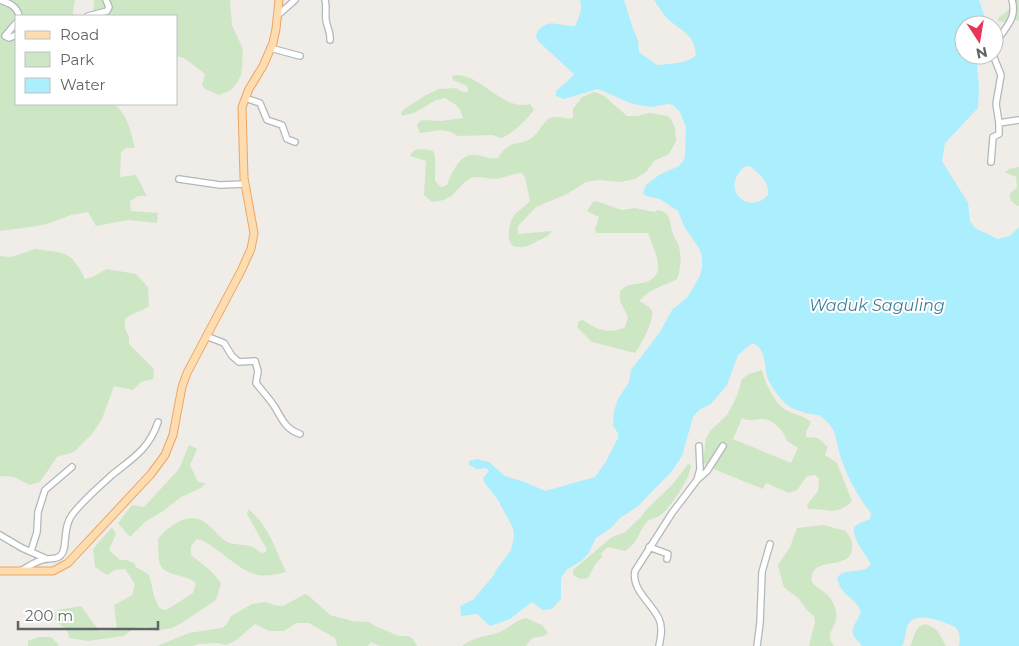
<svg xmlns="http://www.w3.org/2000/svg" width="1019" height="646" viewBox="0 0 1019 646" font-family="Montserrat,sans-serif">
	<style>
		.green { fill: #cde7c5; fill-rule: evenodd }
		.water { fill: #abeefd; fill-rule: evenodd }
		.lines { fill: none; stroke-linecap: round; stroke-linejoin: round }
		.minor-casing { stroke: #b2b7b9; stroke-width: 8 }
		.major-casing { stroke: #eea462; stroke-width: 9 }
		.minor { stroke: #fff; stroke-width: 5.5 }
		.major { stroke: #fdddb0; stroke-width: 7 }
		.labels { text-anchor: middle; stroke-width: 4; stroke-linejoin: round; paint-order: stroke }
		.water-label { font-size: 16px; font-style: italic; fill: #3d7e96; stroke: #fff }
	</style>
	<rect width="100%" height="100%" fill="#f0ece7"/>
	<path class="green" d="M 0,0 L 75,0 L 73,13 L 75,16 L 16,16 L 16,104 L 114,104 C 128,114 131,133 135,148 L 126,148 L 121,152 L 120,177 L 136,175 L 147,196 L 138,196 L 130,201 L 131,211 L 158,213 L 157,223 L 128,220 L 96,226 L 88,212 L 71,215 L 50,223 L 38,226 L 0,231 Z
		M 94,0 L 230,0 L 232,25 L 243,49 L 242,67 L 241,75 L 237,83 L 231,90 L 219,95 L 205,89 L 202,85 L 205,74 L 184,58 L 176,56 L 176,16 L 93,16 Z
		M 1010,0 L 1019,0 L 1019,21 L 1009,17 L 1006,22 L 997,21 L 1000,16 C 1007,13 1011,9 1010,0 Z
		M 456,75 C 483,75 502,111 530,104 L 534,110 C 527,119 512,135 501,138 L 493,135 L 458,136 L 451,132 L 442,130 L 420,133 L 417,125 L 420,121 L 424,120 L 441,121 L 463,118 C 459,103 456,106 445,98 L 436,100 L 414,113 L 402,116 L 401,112 L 404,109 L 426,95 L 439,89 L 456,88 L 463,92 L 468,92 L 468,88 L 465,85 L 453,80 L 452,76 Z
		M 594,92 L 603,95 L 627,116 L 637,116 L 650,113 L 668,116 L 671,119 L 675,128 L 676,141 L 669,154 L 654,161 L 646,172 L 635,179 L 620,182 L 598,180 L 586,182 L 567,194 L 536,207 L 518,226 L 518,234 L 552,231 C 549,236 545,237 540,240 C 533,243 526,248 518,247 C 504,246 509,225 513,217 C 517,211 525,206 530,201 L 525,177 L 522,173 C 513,173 504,178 495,179 C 488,179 478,175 471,178 C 454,188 457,200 432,202 L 424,195 L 426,161 L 410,156 C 415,146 423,149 433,151 L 435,155 L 435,181 L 441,187 L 447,185 C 451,174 460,153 475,155 C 483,155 489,160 498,158 C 510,137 521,148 534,136 C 540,131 543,121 550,118 C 560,115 565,120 573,118 L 573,109 L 582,97 Z
		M 1019,167 L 1019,206 L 1018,206 C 1012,202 1009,200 1010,193 L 1017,188 L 1016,177 L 1005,172 L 1009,169 Z
		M 596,201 L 622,210 L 635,208 L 654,212 L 658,210 C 672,212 669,223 673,234 C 674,238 677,241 678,244 C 682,255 681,269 677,279 C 664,286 649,289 639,301 C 643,303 650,307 652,311 C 654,321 641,345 635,353 L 592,342 L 577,327 L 579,321 L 583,320 C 595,329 610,335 625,327 L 628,317 L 620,301 L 620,291 C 628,283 632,285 642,283 C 671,278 653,249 648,233 L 596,233 L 595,229 L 599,217 L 587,211 L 592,203 Z
		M 35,249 C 65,253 71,250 85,279 L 92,277 L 107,269 L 136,274 L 148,287 L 149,306 C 141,312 132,313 125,319 L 125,329 L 129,336 L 129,344 L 154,369 L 153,379 L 141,382 L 133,390 L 114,386 L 102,419 L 92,434 L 74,452 L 57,457 L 40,482 L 30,485 L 14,477 L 0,476 L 0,256 L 11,257 Z
		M 762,370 C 764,382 776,405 786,410 C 795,415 803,415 811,422 L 806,432 L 806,437 L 818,438 L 828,447 L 825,455 L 837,463 L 852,501 C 836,517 827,508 808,509 L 807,505 L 818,491 L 819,478 L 815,475 L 807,476 L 797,490 L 789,493 L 766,483 L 763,489 L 706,466 L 703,462 L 706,438 L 711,430 L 727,415 L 737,396 L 742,379 L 749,374 ZM 742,418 C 752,422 754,419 763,419 C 774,420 784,431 787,441 L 798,448 L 791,463 L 733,439 Z
		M 189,445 L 197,449 L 190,465 L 198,482 L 206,483 L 201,488 L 181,497 L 163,511 L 145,522 L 130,537 L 118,523 L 132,505 L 144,507 L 179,469 Z
		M 688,464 L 691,465 C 690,479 672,505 662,514 C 657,519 649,518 645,524 C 637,536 639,541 625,551 L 608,547 L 601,553 L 602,557 L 596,563 L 588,578 L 580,579 L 573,575 L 573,570 L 612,537 L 624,533 L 640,518 L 647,509 L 672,485 Z
		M 248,509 C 268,524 276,550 286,572 C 251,582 244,569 217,550 C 210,545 206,541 197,539 L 191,546 L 191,555 L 211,571 L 221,583 L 216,600 L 180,624 L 172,628 L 155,631 L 149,627 L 137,627 L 123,636 L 88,641 L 69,638 L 68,632 L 51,616 L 58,610 L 81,606 L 99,631 L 117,630 L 114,605 L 132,595 L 135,584 L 125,569 L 115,570 L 107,575 L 95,567 L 93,549 L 112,527 L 116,534 L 109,550 L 120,560 L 126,560 L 134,563 L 136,567 L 148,574 L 150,578 L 154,596 L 159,607 L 163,610 L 168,609 L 193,593 L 196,583 C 187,574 165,577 160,564 C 157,557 159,546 158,539 C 169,525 192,509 208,525 C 215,530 221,540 229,543 C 236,545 245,544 252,547 C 256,548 258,551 262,553 L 266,552 L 266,548 L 247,514 Z
		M 823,525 L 846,531 C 850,537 853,541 852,549 C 850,572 808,554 812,582 C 818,590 827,591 832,601 C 844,623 828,627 830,639 C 831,642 833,644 834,646 L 809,646 L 815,622 L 814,616 L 807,610 L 799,599 L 785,588 L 783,585 L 778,565 L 790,547 L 797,528 Z
		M 305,594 L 309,596 L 330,615 L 353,621 L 369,622 L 373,625 L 399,636 L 408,636 L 412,638 L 417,646 L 380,646 L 371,642 L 368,646 L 337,646 L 335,638 L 309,623 L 296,623 L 284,631 L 269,631 L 255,624 L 235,641 L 226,645 L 218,643 L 198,644 L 192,646 L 157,646 L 189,633 L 222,628 L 227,624 L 231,616 L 252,604 L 266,602 L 274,605 L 283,606 Z
		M 526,618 L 542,625 L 548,633 L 544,636 L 532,638 L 526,646 L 462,646 C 475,636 486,637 500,632 C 509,628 516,620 526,618 Z
		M 926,624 L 937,630 L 946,646 L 910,646 C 915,637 914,626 926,624 Z
		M 39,637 L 51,637 L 58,644 L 58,646 L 28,646 L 28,641 Z"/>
	<path class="water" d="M 580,0 L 624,0 L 633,29 L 638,40 L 639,52 L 657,65 C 670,63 686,65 696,55 C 695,34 681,31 668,19 C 663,14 658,6 654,0 L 979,0 L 984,15 L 982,25 L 964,25 L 964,55 L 976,55 L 979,87 L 978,108 L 945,143 L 942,161 L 968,203 L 970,221 L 975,228 L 998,239 L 1010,236 L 1019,227 L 1019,646 L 959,646 C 960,638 961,633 955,627 C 945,622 917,611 909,623 C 905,629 906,639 902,646 L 862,646 C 860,642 856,640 854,636 C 849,629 859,619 861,612 C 856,597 841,597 837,578 C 845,566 864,576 871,564 C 865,552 853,542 854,527 L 858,524 L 870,519 L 871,513 C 858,497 846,475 840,455 C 835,436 837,428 819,415 C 810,415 798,411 790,407 C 783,403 768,383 767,376 C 764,363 766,348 752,343 L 738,355 L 727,385 L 711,404 L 699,410 L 693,417 L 682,456 L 672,471 L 638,506 L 619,519 L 611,528 L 596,538 L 588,554 L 581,561 L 566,570 L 561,578 L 561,599 L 552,609 L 543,610 L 532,602 L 510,619 L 490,626 L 477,614 L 461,616 L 460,606 L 473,600 L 493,576 L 497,569 L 511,550 L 514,537 L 513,528 L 498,500 L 484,482 L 483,478 L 489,471 L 486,468 L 477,469 L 469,465 L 469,461 L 477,459 L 489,462 L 505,476 L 525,482 L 545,491 L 595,477 L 605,463 L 618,438 L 618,433 L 613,426 L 614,411 L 618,399 L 629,382 L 631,370 L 660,332 L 672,310 L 687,298 L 700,276 L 702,267 L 702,256 L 699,248 L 685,228 L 678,211 L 660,199 L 646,196 L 643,193 L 646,185 L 659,175 L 679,166 L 684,160 L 685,156 L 686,127 L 680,112 L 673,105 L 669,104 L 652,107 L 633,104 L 598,89 L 564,99 L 556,96 L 556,91 L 569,80 L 574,74 L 539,42 C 536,38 535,35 538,31 C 548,17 562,27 575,26 C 579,18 583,9 580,0 ZM 749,166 C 759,172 770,183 768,195 C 749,216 719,190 744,167 Z"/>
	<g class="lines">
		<g class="minor-casing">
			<path id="minor" d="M 0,0 C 9,3 17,6 19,16
				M 325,0 C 327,6 325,13 326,20 C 327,28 331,32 330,40
				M 278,15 L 295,0
				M 88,16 L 107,11 L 109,7 L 106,0
				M 16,23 L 5,36 L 9,38 L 16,35
				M 994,47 C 1002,29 1018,21 1012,0
				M 270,48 L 300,56
				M 993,55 L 1001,75 L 996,104 L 999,123
				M 245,98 L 260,103 L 267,120 L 282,125 L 287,139 L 295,142
				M 991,162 L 993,137 L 999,134 L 999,123 L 1019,120
				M 179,179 L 220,185 L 245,184
				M 206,336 L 224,343 L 232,356 L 239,362 L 255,361 L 258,371 L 256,383 C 262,391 271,400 276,409 C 282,420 287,430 300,434
				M 697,480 L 700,469 L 699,446
				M 0,535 L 22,548 L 47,559
				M 649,547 L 668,554 L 667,559
				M 31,551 L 37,532 L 38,512 L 45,490 L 72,467
				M 22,570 C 29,566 38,560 46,559 C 51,558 57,560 61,555 C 68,548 62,528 72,515 C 83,500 99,487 113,474 C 133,458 149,449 158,422
				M 659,646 C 661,637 663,627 659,619 C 652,603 631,590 635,571 L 672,513 L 697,480 L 707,471 L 723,446
				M 757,646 L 760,623 L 762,572 L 770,544"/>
		</g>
		<g class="major-casing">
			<path id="major" d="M 0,571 L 53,571 L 68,563 L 151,474 L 165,455 L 173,435 L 182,387 L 187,373 L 241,271 L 251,249 L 254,233 L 244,178 L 242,107 L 249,89 L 263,66 L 273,43 L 276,29 L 279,0"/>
		</g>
		<use href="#minor" class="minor"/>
		<use href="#major" class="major"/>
	</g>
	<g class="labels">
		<g class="water-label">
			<text x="877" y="311">Waduk Saguling</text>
		</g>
	</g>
	<rect x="15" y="15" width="162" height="90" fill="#ffffff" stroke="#bfc1c2"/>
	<rect x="25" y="31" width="25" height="8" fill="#fdddb0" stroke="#bfc1c2"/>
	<text x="60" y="40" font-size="15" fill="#5f6567">Road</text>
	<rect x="25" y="52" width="25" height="15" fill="#cde7c5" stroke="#bfc1c2"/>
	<text x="60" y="65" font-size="15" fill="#5f6567">Park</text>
	<rect x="25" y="78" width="25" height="15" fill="#abeefd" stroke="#bfc1c2"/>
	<text x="60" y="90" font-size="15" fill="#5f6567">Water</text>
	<g transform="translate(979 40) rotate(168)"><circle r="24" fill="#ffffff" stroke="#bfc1c2"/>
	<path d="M0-4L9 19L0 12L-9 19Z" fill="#e63856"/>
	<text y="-8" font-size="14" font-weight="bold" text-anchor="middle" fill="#5f6567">N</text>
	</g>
	<path d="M18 621v8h140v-8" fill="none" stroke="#5f6567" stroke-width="2.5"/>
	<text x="25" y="621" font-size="15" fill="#5f6567" stroke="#ffffff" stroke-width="4" paint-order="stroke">200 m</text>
</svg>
